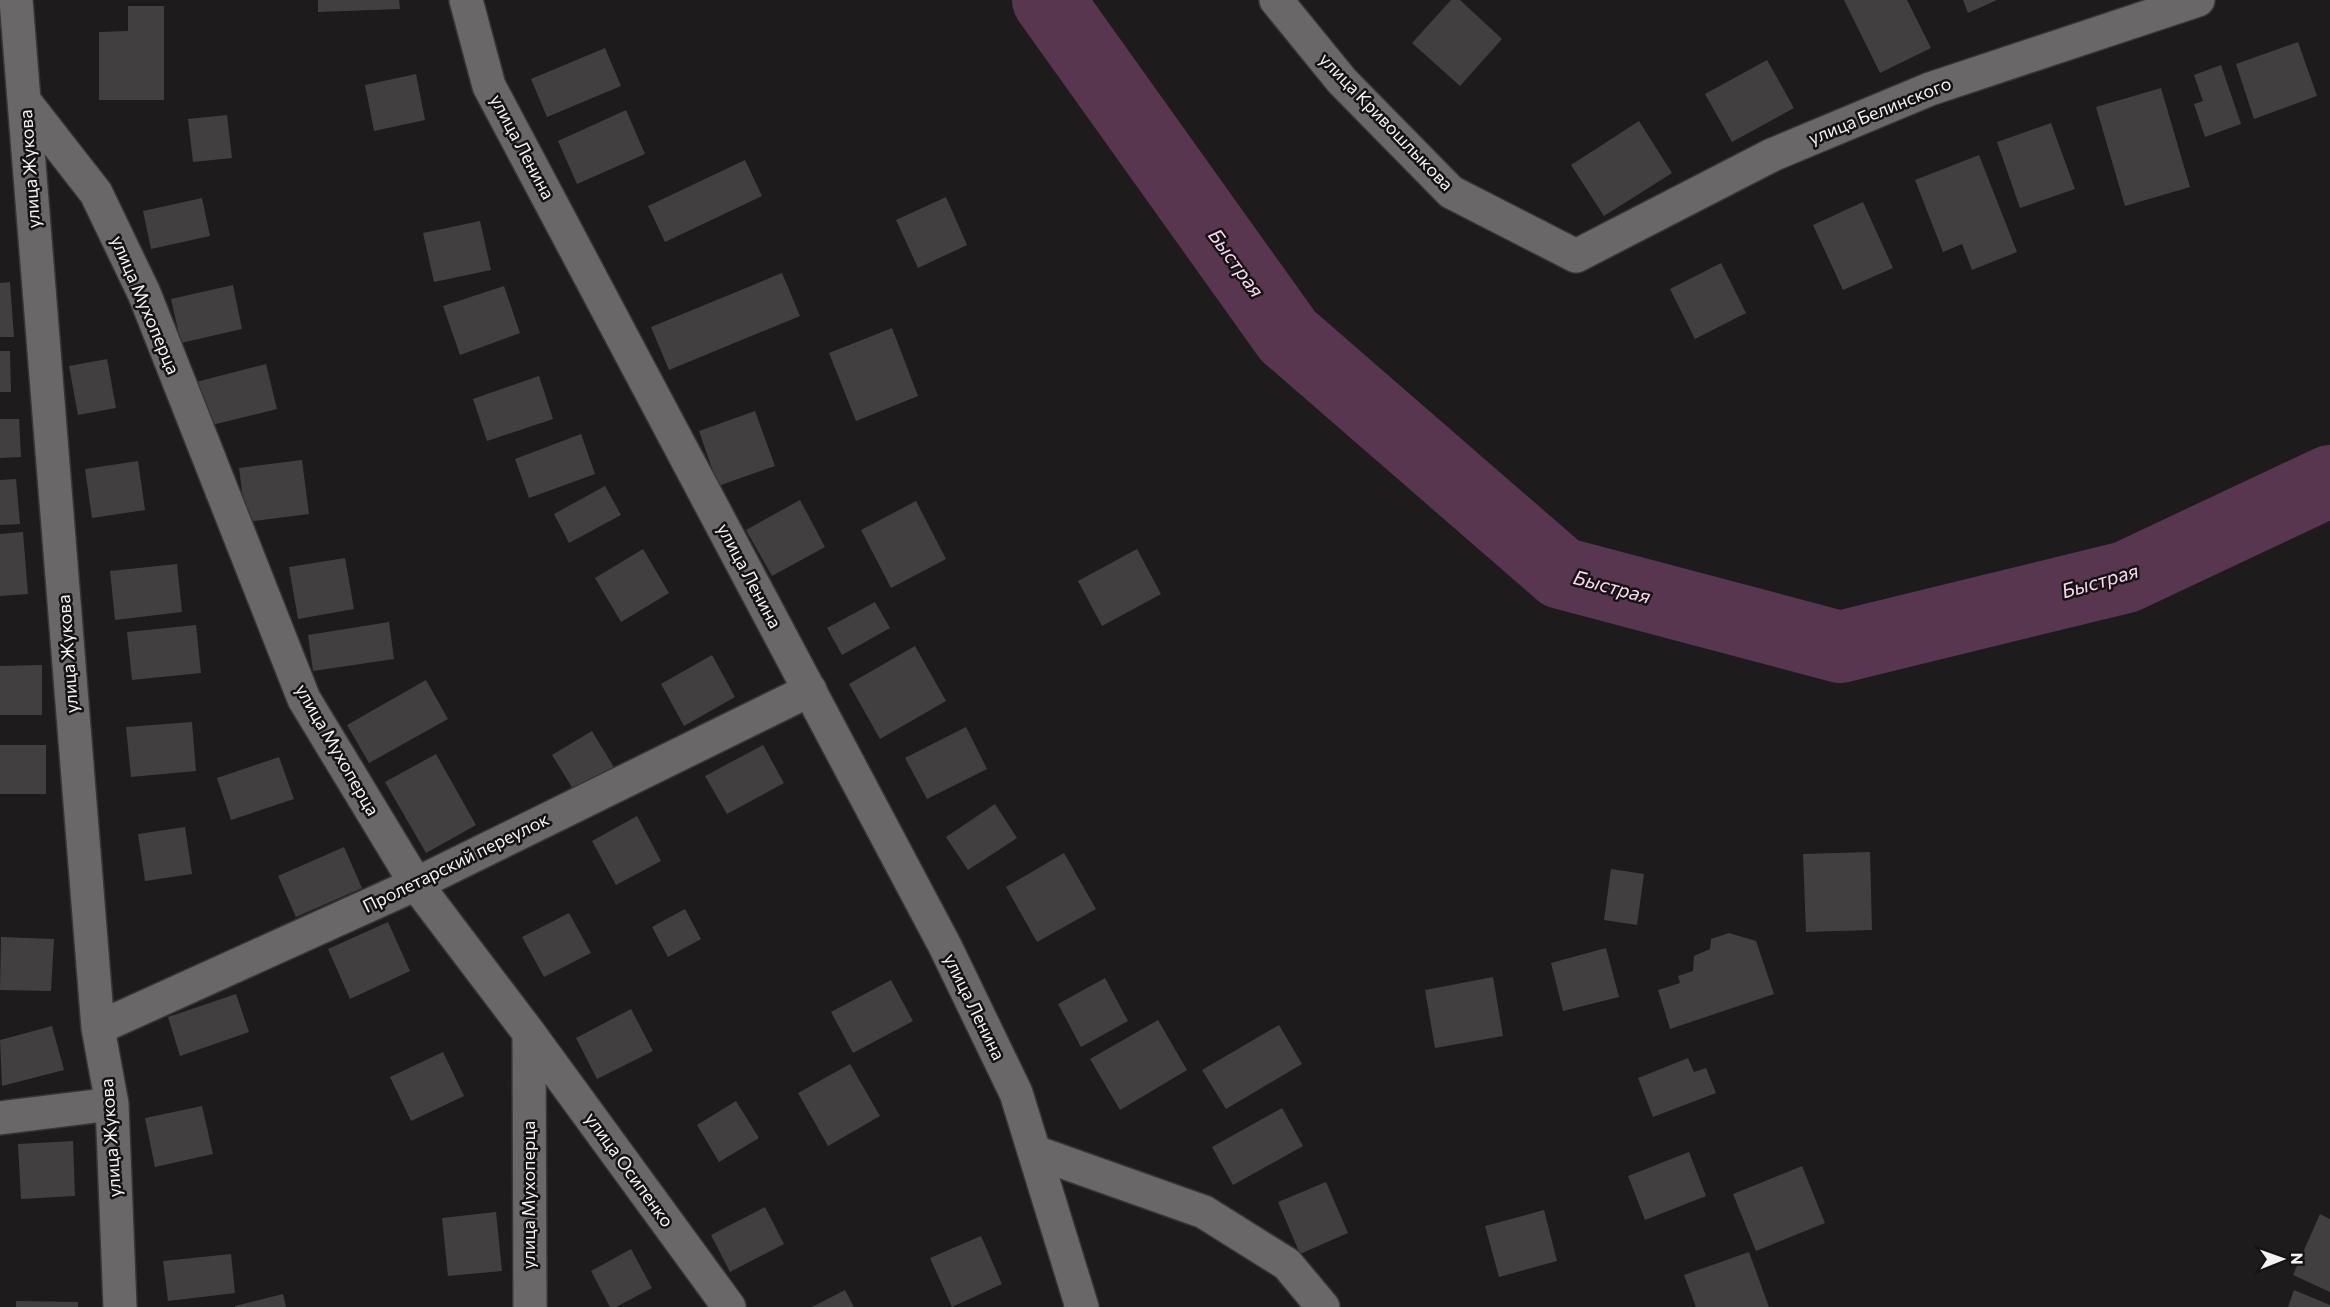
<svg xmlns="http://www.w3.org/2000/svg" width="2330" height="1307" viewBox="0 0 2330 1307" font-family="Commissioner,sans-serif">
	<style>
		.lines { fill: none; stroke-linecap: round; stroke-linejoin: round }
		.river { stroke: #58364f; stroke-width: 72 }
		.building { fill: #423f41 }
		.minor-casing { stroke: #373536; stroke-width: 36 }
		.tertiary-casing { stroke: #373536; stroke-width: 36 }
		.minor { stroke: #6a6769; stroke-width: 33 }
		.tertiary { stroke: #6a6769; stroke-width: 33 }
		.labels { text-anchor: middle; stroke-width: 5; stroke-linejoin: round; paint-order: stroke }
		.street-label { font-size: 18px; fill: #f4f2f3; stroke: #151214 }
		.water-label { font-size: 20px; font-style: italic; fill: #fcd6f0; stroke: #151214 }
	</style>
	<rect width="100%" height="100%" fill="#1e1b1d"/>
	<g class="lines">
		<path class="river" d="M 1048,0 L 1288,336 L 1561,573 L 1840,647 L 2126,577 L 2330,481"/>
	</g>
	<path class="building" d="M 318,0 L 399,0 L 400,9 L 318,12 Z
		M 1451,0 L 1460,0 L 1502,39 L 1460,86 L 1412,43 Z
		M 1844,0 L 1907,0 L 1931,48 L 1880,73 Z
		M 1963,0 L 1997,0 L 1968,13 Z
		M 128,6 L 164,6 L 164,100 L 99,100 L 99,32 L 128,31 Z
		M 2298,42 L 2317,96 L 2254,119 L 2236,64 Z
		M 605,48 L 621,86 L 547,117 L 531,79 Z
		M 1767,60 L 1794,108 L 1732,142 L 1705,94 Z
		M 2221,65 L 2241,124 L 2205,137 L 2194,104 L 2203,101 L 2194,75 Z
		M 416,74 L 425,120 L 374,131 L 365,85 Z
		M 2161,88 L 2190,187 L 2125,206 L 2096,107 Z
		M 626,110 L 645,154 L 577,184 L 558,141 Z
		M 227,115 L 232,158 L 193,162 L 188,119 Z
		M 1639,121 L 1672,173 L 1604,216 L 1571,165 Z
		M 2051,123 L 2075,189 L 2020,208 L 1997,142 Z
		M 1979,155 L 2017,252 L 1972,270 L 1962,244 L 1943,252 L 1915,180 Z
		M 745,160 L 762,196 L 665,242 L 648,206 Z
		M 946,197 L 967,245 L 918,268 L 896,220 Z
		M 202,198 L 210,236 L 151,249 L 143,211 Z
		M 1863,202 L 1893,268 L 1843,290 L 1813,225 Z
		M 480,221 L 491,270 L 434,282 L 423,233 Z
		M 1721,263 L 1746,313 L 1695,339 L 1670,289 Z
		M 782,273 L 800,316 L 669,370 L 651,327 Z
		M 10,282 L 14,337 L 0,337 L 0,283 Z
		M 233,285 L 242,329 L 181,343 L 171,299 Z
		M 504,286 L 520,333 L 460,355 L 443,306 Z
		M 892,328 L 918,396 L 856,421 L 829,353 Z
		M 0,351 L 10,351 L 11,392 L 0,392 Z
		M 107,359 L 116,408 L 78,415 L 69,366 Z
		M 266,364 L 277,409 L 208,426 L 196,382 Z
		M 539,376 L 553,419 L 487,441 L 473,399 Z
		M 755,411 L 775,466 L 718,486 L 699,431 Z
		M 0,419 L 19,419 L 21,457 L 0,458 Z
		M 581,434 L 595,474 L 529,498 L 515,459 Z
		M 302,460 L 309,514 L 246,522 L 239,468 Z
		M 138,461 L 145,510 L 92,518 L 85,469 Z
		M 16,479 L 20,524 L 0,525 L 0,480 Z
		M 605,486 L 621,515 L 569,543 L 554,514 Z
		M 800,500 L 825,547 L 772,576 L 746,530 Z
		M 916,501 L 946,559 L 891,588 L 861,530 Z
		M 23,532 L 28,594 L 0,596 L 0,534 Z
		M 643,549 L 669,593 L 621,622 L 595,578 Z
		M 1137,549 L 1161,594 L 1102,626 L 1078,581 Z
		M 345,558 L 354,609 L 298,619 L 289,567 Z
		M 177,564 L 182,612 L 115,620 L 110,571 Z
		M 875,602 L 890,628 L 842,655 L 827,628 Z
		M 389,622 L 394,659 L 313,671 L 308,635 Z
		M 196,625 L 201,673 L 132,680 L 127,632 Z
		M 915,646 L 946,701 L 880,739 L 849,684 Z
		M 712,655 L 735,697 L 684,726 L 661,684 Z
		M 42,665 L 42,715 L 0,715 L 0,666 Z
		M 426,680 L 448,719 L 369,763 L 347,725 Z
		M 192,722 L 196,771 L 131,777 L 126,727 Z
		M 966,727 L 987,769 L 927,799 L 905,758 Z
		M 592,731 L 615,769 L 576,794 L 552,755 Z
		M 0,745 L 46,745 L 46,794 L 0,794 Z
		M 763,745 L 784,783 L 727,814 L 705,776 Z
		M 436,754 L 476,825 L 426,853 L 385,782 Z
		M 279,757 L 294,799 L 231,820 L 217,778 Z
		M 995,804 L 1017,838 L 968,870 L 946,837 Z
		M 637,816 L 661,861 L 616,885 L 592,841 Z
		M 185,827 L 192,874 L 145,881 L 138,834 Z
		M 344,847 L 362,888 L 296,917 L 278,876 Z
		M 1870,852 L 1872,930 L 1806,932 L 1803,854 Z
		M 1064,853 L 1096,909 L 1037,942 L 1006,887 Z
		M 1611,869 L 1644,874 L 1637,925 L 1604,920 Z
		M 685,909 L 701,939 L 668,957 L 652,927 Z
		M 569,913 L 591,953 L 544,977 L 522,937 Z
		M 388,922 L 410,971 L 350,999 L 328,949 Z
		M 1729,933 L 1756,941 L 1774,994 L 1670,1029 L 1658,990 L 1680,983 L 1678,976 L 1693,971 L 1694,956 L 1710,949 L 1711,939 Z
		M 1,937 L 54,939 L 51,991 L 0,990 Z
		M 1606,948 L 1619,997 L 1563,1011 L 1551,963 Z
		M 1493,977 L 1503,1036 L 1435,1048 L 1425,990 Z
		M 1105,978 L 1128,1021 L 1081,1047 L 1058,1004 Z
		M 891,980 L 913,1021 L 853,1053 L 831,1012 Z
		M 236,994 L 249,1032 L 180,1056 L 168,1017 Z
		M 631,1009 L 653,1051 L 597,1079 L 576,1038 Z
		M 1158,1020 L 1187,1070 L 1120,1110 L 1090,1059 Z
		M 1279,1025 L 1302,1064 L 1226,1109 L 1202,1070 Z
		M 52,1026 L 64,1070 L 2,1086 L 0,1040 Z
		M 443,1052 L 464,1096 L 411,1121 L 390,1077 Z
		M 1688,1058 L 1694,1072 L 1706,1068 L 1716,1093 L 1653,1117 L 1638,1078 Z
		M 850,1064 L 880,1116 L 828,1146 L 798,1093 Z
		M 736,1101 L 759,1138 L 719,1162 L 697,1125 Z
		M 202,1106 L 213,1154 L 155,1167 L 145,1118 Z
		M 1282,1108 L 1303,1146 L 1233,1185 L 1212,1147 Z
		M 73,1141 L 75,1196 L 21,1199 L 18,1144 Z
		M 1689,1152 L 1706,1196 L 1645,1220 L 1628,1176 Z
		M 1802,1166 L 1825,1223 L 1756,1251 L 1733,1194 Z
		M 1326,1182 L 1348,1233 L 1300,1254 L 1278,1202 Z
		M 765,1207 L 784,1244 L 730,1272 L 711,1235 Z
		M 1544,1210 L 1557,1261 L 1499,1277 L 1485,1226 Z
		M 496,1212 L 502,1271 L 448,1276 L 442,1218 Z
		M 2320,1214 L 2330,1219 L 2330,1292 L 2293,1275 Z
		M 981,1236 L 1002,1284 L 952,1307 L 930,1258 Z
		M 631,1249 L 652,1288 L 616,1307 L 610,1307 L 591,1271 Z
		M 1749,1252 L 1769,1307 L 1696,1307 L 1684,1275 Z
		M 231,1254 L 235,1293 L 168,1301 L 163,1261 Z
		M 845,1290 L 854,1307 L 812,1307 Z
		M 2294,1290 L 2330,1305 L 2330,1307 L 2288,1307 Z
		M 283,1294 L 286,1307 L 235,1307 L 235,1306 Z
		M 16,1301 L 78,1302 L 78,1307 L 16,1307 Z"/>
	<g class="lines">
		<g class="minor-casing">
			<path id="minor" d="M 16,0 L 98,1028 L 112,1104 L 120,1307
				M 1276,0 L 1342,81 L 1451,192 L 1576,256 L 1772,155 L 1930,89 L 2198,0
				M 25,102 L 96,193 L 144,293 L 304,699 L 416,884 L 529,1033 L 530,1307
				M 98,1028 L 416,884 L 810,690
				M 529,1033 L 729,1307
				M 0,1118 L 112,1104
				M 1035,1152 L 1204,1212 L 1287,1264 L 1323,1307"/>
		</g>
		<g class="tertiary-casing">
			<path id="tertiary" d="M 466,0 L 489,86 L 945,946 L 1016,1093 L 1082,1307"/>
		</g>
		<use href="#minor" class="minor"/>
		<use href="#tertiary" class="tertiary"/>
	</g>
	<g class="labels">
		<g class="street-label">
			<text transform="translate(1880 111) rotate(-22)" y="6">улица Белинского</text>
			<text transform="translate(1386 122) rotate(46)" y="6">улица Кривошлыкова</text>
			<text transform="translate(522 147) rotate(62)" y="6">улица Ленина</text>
			<text transform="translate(30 169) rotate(-94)" y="6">улица Жукова</text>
			<text transform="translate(145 305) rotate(67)" y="6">улица Мухоперца</text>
			<text transform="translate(749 576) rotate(62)" y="6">улица Ленина</text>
			<text transform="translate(68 654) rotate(-94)" y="6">улица Жукова</text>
			<text transform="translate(337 750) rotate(60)" y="6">улица Мухоперца</text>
			<text transform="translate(456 863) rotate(-26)" y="6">Пролетарский переулок</text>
			<text transform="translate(974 1007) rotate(64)" y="6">улица Ленина</text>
			<text transform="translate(111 1138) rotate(-94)" y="6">улица Жукова</text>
			<text transform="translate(629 1170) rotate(54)" y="6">улица Осипенко</text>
			<text transform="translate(529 1195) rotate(-90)" y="6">улица Мухоперца</text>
		</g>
		<g class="water-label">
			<text transform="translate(1236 263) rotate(54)" y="7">Быстрая</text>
			<text transform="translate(2100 581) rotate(-16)" y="7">Быстрая</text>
			<text transform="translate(1612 587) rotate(15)" y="7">Быстрая</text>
		</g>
	</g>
	<g transform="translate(2282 1259) rotate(89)" stroke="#151214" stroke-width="4.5" paint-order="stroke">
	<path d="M0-4.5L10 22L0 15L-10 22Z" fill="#f4f2f3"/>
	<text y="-9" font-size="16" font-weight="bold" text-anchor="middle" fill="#f4f2f3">N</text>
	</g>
</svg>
